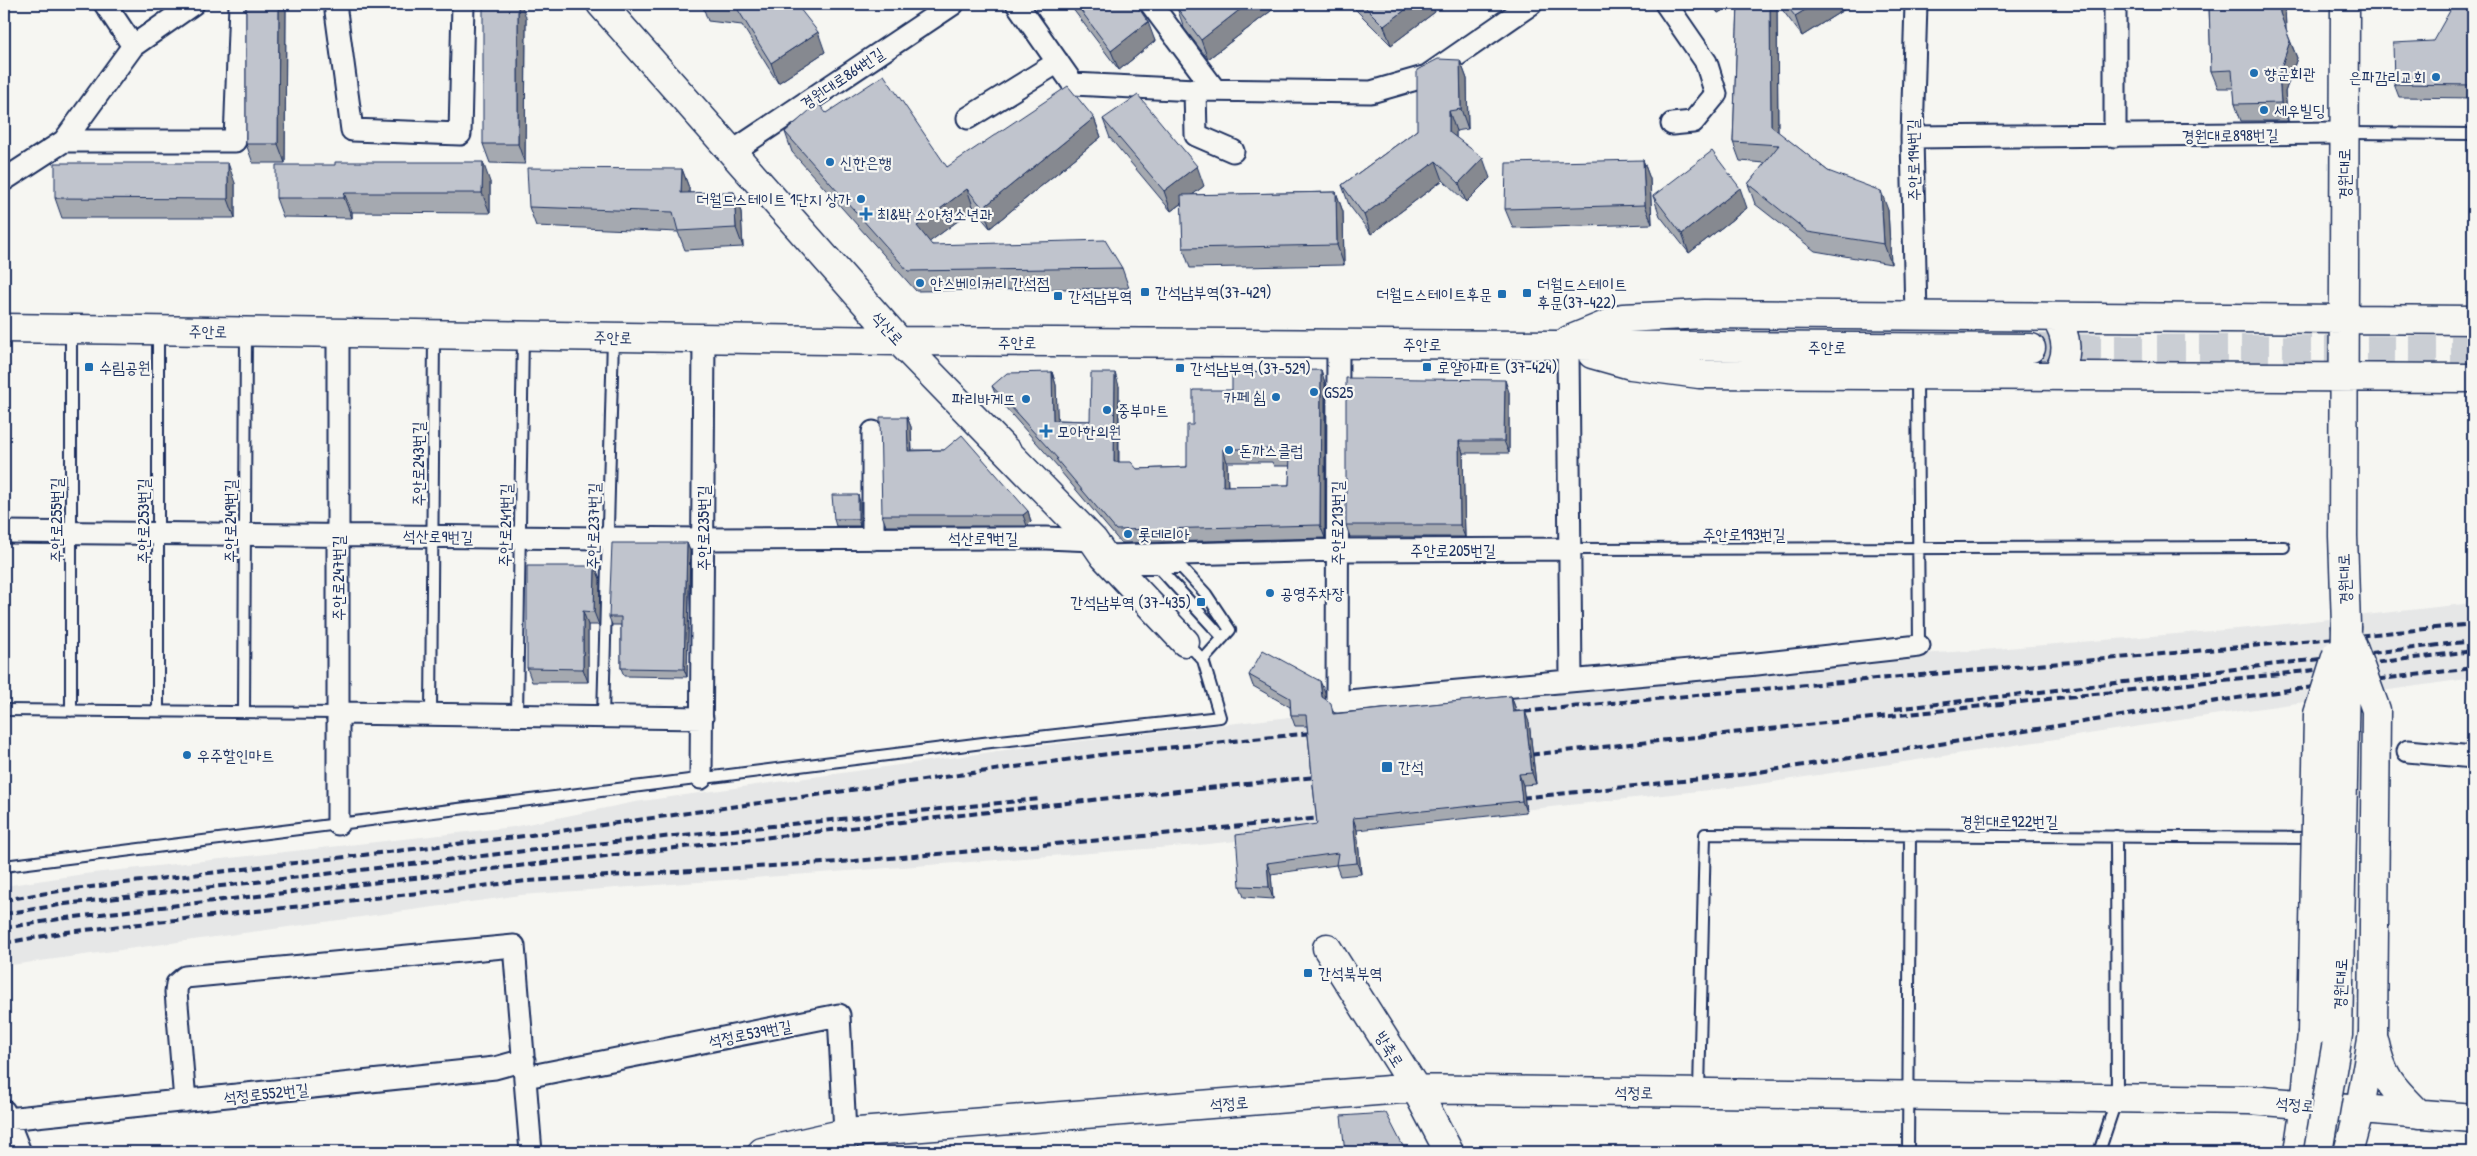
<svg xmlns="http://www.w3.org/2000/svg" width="2477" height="1156" viewBox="0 0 2477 1156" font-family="'Patrick Hand','Poor Story',sans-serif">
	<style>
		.built { fill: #e6e7e7 }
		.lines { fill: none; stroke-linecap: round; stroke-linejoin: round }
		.secondary-tunnel { stroke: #caced4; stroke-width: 28; stroke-dasharray: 28 14; stroke-linecap: butt }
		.lane-casing { stroke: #1b2f5e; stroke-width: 14 }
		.street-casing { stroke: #1b2f5e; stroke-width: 25 }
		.secondary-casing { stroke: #1b2f5e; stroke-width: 31 }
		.lane { stroke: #f6f6f2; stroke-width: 10 }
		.street { stroke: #f6f6f2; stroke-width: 21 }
		.secondary { stroke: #f6f6f2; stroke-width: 28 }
		.rail { stroke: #1b2f5e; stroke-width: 4; stroke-dasharray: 8 4; stroke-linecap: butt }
		.secondary-bridge-casing { stroke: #1b2f5e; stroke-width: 31; stroke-linecap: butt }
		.secondary-bridge { stroke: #f6f6f2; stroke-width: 28 }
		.wall { fill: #a5a9b0; stroke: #1b2f5e; fill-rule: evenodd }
		.shaded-wall { fill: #868990; stroke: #1b2f5e }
		.building { fill: #c0c4cd; stroke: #1b2f5e; fill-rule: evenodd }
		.poi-dot { fill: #1f6fb2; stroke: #f6f6f2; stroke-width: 2 }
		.labels { text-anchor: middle; stroke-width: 4.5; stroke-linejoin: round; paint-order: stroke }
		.poi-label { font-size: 16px; fill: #1b2f5e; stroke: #f6f6f2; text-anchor: start }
		.street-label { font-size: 16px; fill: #1b2f5e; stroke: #f6f6f2 }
	</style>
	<rect width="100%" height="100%" fill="#f6f6f2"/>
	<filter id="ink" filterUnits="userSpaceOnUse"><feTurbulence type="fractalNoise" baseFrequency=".02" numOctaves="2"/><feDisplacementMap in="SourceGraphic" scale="10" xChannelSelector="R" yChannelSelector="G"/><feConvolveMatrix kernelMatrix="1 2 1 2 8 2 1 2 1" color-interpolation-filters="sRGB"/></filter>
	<g filter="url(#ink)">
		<path class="built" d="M 2473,603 L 2473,678 L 2213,715 L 1746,786 L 1199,845 L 521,895 L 4,966 L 4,886 L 84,874 L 513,827 L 635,802 L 1020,748 L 1733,666 L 1983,650 L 2248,628 Z"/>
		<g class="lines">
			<path class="secondary-tunnel" d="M 2031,348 L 2473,350"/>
			<g class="lane-casing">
				<path id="lane" d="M 2347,133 L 2473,134
					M 1917,377 L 1919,646
					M 1569,549 L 2284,547
					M 1122,568 L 1182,568 L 1206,594 L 1230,630 L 1203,660 L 1186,642
					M 1159,568 L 1223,638
					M 4,710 L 338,713
					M 71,711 L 71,329
					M 158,711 L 158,332
					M 244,712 L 246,333
					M 431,714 L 434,335
					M 517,715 L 523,336
					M 603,716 L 613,338
					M 4,866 L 991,742 L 1220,717 L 1203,660
					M 1699,1091 L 1705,834 L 2314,838
					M 1908,1152 L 1910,835
					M 2099,1152 L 2117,1098 L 2116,836"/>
			</g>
			<g class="street-casing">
				<path id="street" d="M 335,4 L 352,130 L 460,134 L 463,4
					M 1017,4 L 1073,84 L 1195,90 L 1371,92 L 1427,76 L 1531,4
					M 1151,4 L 1215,90
					M 1666,4 L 1706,62 L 1716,94 L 1693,122 L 1672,124
					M 1916,4 L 1912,137 L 1916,316
					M 2115,4 L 2115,136
					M 133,46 L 193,4
					M 1195,90 L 1196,135 L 1233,151
					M 968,118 L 1058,62
					M 1912,137 L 2344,133
					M 64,141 L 235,141 L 240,4
					M 732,152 L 953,4
					M 4,180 L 64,141 L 133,46 L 105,4
					M 338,332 L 338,824
					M 1338,344 L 1337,702 L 1757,664 L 1919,646
					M 1568,348 L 1571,680
					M 873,432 L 873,539
					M 4,532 L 703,539 L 1046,538 L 1093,540
					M 1104,556 L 1337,550 L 1569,549
					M 338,713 L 702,718
					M 2408,751 L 2473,757
					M 701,778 L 704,338
					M 526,1077 L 839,1015 L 846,1152
					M 185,1101 L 176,992 L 177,984 L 185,977 L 514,946 L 531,1152
					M 4,1111 L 20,1152
					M 7,1119 L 495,1068 L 524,1060"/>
			</g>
			<g class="secondary-casing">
				<path id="secondary" d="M 601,4 L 899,341 L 1093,540 L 1104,556 L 1185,642
					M 2345,4 L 2343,536 L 2346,626
					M 2055,317 C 2068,337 2070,357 2055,376
					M 4,328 L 899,341 L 2031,348
					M 1569,340 L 1623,318 L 1704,314 L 2473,320
					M 1592,354 L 1631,365 L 1699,374 L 2473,378
					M 1327,948 L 1416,1089 L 1449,1152
					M 2374,1040 C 2382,1078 2392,1087 2419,1114
					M 762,1152 L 846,1133 L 1402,1089 L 2250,1100 L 2473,1118
					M 2298,1152 L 2305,1105 L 2312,1033
					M 2348,1152 L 2360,1108 L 2373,1034"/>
			</g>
			<use href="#lane" class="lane"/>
			<use href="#street" class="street"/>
			<use href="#secondary" class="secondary"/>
			<path class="rail" d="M 1895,709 L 2473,641
				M 1512,713 C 1832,680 2153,658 2473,624
				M 1519,756 L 2289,673 L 2473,651
				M 1510,799 L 1740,775 L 2289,690 L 2473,668
				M 4,900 L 65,890 L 524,836 L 1108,754 L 1321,732
				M 4,914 L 65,904 L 525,851 L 1039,799
				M 4,928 L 66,918 L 1110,798 L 1325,776
				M 4,943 L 67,932 L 527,881 L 855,861 L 1114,839 L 1331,817"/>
			<g class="secondary-bridge-casing">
				<path id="secondary-bridge" d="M 2351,642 L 2376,710 L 2373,1034
					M 2312,1033 L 2318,714 L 2337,654
					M 2318,1152 L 2338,1035 L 2346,626"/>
			</g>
			<use href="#secondary-bridge" class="secondary-bridge"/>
		</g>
		<path class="wall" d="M 246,4 L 286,4 L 285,163 L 253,163 L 246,144 Z
			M 702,4 L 796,4 L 825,52 L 778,83 L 742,25 L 708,21 Z
			M 1069,4 L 1136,4 L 1155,41 L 1119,70 Z
			M 1280,4 L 1208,59 L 1184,28 L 1177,8 Z
			M 1350,4 L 1432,4 L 1435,12 L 1391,45 Z
			M 1711,4 L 1734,4 L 1718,13 Z
			M 1738,4 L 1777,4 L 1778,132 L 1828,171 L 1888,210 L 1891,264 L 1815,251 L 1755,204 L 1748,184 L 1765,163 L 1740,161 L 1733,142 Z
			M 1778,4 L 1853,4 L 1802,36 Z
			M 2209,4 L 2285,4 L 2286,30 L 2297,58 L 2285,92 L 2288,121 L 2241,121 L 2235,104 L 2234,88 L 2218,88 L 2211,71 Z
			M 2473,8 L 2473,98 L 2399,97 L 2394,84 L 2433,41 Z
			M 526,17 L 525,164 L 490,163 L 483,144 Z
			M 1460,60 L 1467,79 L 1468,129 L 1456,131 L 1456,137 L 1490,178 L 1466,202 L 1443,180 L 1371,234 L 1349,205 L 1342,185 L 1417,130 Z
			M 826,113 L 947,167 L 1094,118 L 1101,137 L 990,228 L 974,209 L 929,242 L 932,245 L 1122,268 L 1129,288 L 916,291 L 792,152 L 785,132 Z
			M 1103,119 L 1204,186 L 1192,195 L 1336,192 L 1343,212 L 1344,265 L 1190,268 L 1183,248 L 1182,203 L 1171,211 L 1110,138 Z
			M 1643,160 L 1650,179 L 1652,224 L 1513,228 L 1505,209 Z
			M 682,169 L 689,188 L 689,193 L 734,192 L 741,212 L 743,247 L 685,250 L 678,232 L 536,226 L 529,207 Z
			M 490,182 L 490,213 L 352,212 L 352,218 L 283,217 L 276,198 Z
			M 235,183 L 235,218 L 62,218 L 55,198 Z
			M 1653,196 L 1747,208 L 1689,253 L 1660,216 Z
			M 1321,370 L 1325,383 L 1325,538 L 1121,543 L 1061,472 L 1059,468 L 997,398 L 992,386 L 1052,372 L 1056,385 L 1057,420 L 1090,421 L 1119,386 L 1119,462 L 1137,469 L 1187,467 L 1193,425 L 1232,390 ZM 1227,462 L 1272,462 L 1274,466 L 1290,466 L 1289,485 L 1228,486 Z
			M 1509,392 L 1509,453 L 1463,453 L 1465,537 L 1350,537 L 1346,525 Z
			M 907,417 L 911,427 L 912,450 L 944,450 L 1028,511 L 1031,522 L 1027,526 L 886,526 L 882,515 Z
			M 860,502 L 860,526 L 836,526 L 834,519 Z
			M 687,543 L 690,551 L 687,677 L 624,676 L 621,668 L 621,625 L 612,625 L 609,617 Z
			M 595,566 L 600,579 L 599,625 L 588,625 L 588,682 L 532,682 L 527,668 Z
			M 1249,675 L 1325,692 L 1325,699 L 1335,714 L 1511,696 L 1515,707 L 1516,711 L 1529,722 L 1536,784 L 1523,785 L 1526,812 L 1357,830 L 1361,874 L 1340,876 L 1336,865 L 1271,874 L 1273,899 L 1244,897 L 1240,886 L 1317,824 L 1307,726 L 1295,726 L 1291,715 L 1290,707 L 1253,686 Z"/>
		<path class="shaded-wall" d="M 279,4 L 286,4 L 285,163 L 278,144 Z
			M 518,4 L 521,4 L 526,17 L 525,164 L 518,144 Z
			M 1247,4 L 1280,4 L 1208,59 L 1201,40 Z
			M 1413,4 L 1432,4 L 1435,12 L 1391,45 L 1384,26 Z
			M 1714,4 L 1734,4 L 1718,13 Z
			M 1770,4 L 1777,4 L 1778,146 L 1771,126 Z
			M 1815,4 L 1853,4 L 1802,36 L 1795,16 Z
			M 2279,4 L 2285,4 L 2286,31 L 2280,13 Z
			M 1148,22 L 1155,41 L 1119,70 L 1111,51 Z
			M 818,32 L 825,52 L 778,83 L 771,63 Z
			M 2290,41 L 2297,58 L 2285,92 L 2288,121 L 2281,103 L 2279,74 Z
			M 1460,60 L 1467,79 L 1468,129 L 1461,109 Z
			M 1449,111 L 1456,131 L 1456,151 L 1449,132 Z
			M 1094,118 L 1101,137 L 990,228 L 983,208 Z
			M 1483,158 L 1490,178 L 1466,202 L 1459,183 Z
			M 1643,160 L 1650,179 L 1652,224 L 1645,205 Z
			M 1436,161 L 1443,180 L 1371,234 L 1364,215 Z
			M 483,162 L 490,182 L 490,213 L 482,193 Z
			M 228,163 L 235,183 L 235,218 L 228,199 Z
			M 1197,166 L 1204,186 L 1171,211 L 1164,191 Z
			M 682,169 L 689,188 L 689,213 L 681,193 Z
			M 1740,188 L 1747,208 L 1689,253 L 1682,234 Z
			M 967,189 L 974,209 L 924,246 L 917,226 Z
			M 1881,191 L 1888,210 L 1891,264 L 1884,244 Z
			M 734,192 L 741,212 L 743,247 L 736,228 Z
			M 1336,192 L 1343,212 L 1344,265 L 1337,245 Z
			M 344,193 L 352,212 L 352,218 L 344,198 Z
			M 1321,370 L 1325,383 L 1325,538 L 1320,525 Z
			M 1052,372 L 1056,385 L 1058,433 L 1053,420 Z
			M 1115,373 L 1119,386 L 1118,475 L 1114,462 Z
			M 1505,380 L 1509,392 L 1509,453 L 1504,441 Z
			M 907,417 L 911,427 L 912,461 L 908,451 Z
			M 1459,441 L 1463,453 L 1465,537 L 1460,525 Z
			M 1223,449 L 1227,462 L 1228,499 L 1223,486 Z
			M 858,495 L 860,502 L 860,526 L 858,519 Z
			M 1028,511 L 1031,522 L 1027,526 L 1023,515 Z
			M 687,543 L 690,551 L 687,677 L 684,669 Z
			M 595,566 L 600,579 L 599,625 L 594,612 Z
			M 583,611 L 588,625 L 588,682 L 583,669 Z
			M 1320,681 L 1325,692 L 1326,708 L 1322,697 Z
			M 1511,696 L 1515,707 L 1517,723 L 1513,712 Z
			M 1525,711 L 1529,722 L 1536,784 L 1532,773 Z
			M 1519,774 L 1523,785 L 1526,812 L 1522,801 Z
			M 1353,818 L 1357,830 L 1361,874 L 1357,863 Z
			M 1267,863 L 1271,874 L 1273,899 L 1269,887 Z"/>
		<path class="building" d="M 246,4 L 279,4 L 278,144 L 246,144 Z
			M 483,4 L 518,4 L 518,144 L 483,144 Z
			M 722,4 L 796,4 L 818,32 L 771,63 L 735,5 Z
			M 1076,4 L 1136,4 L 1148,22 L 1111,51 Z
			M 1183,4 L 1247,4 L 1201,40 L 1177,8 Z
			M 1362,4 L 1413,4 L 1384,26 Z
			M 1738,4 L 1770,4 L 1771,126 L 1828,171 L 1881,191 L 1884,244 L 1808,232 L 1748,184 L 1779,145 L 1733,142 Z
			M 1785,4 L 1815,4 L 1795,16 Z
			M 2209,4 L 2279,4 L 2280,13 L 2290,41 L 2279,74 L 2281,103 L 2235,104 L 2232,70 L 2211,71 Z
			M 2473,8 L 2473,85 L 2394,84 L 2393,43 L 2433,41 L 2451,9 Z
			M 1438,59 L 1460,60 L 1461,109 L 1449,111 L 1449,132 L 1483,158 L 1459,183 L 1436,161 L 1364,215 L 1342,185 L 1417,130 L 1417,70 Z
			M 884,75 L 947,167 L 1068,86 L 1094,118 L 983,208 L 967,189 L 917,226 L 932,245 L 1105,240 L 1122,268 L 908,271 L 785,132 L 818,103 L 826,113 Z
			M 1138,95 L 1197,166 L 1164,191 L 1103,119 Z
			M 1712,151 L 1740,188 L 1682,234 L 1653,196 Z
			M 1643,160 L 1645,205 L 1505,209 L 1506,163 Z
			M 335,162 L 483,162 L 482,193 L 344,193 L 344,198 L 276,198 L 276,165 L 335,165 Z
			M 55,163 L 228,163 L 228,199 L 55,198 Z
			M 527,168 L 682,169 L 681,193 L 734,192 L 736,228 L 678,231 L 673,212 L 529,207 Z
			M 1336,192 L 1337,245 L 1183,248 L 1181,195 Z
			M 1321,370 L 1320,525 L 1116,530 L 1056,459 L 1058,459 L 992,386 L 1007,373 L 1052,372 L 1053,420 L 1090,421 L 1091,373 L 1115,373 L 1114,462 L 1131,462 L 1137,469 L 1187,467 L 1187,425 L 1193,425 L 1193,390 L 1232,390 L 1232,372 ZM 1223,449 L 1269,449 L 1269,453 L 1290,453 L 1289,485 L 1223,486 Z
			M 1346,378 L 1505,380 L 1504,441 L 1459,441 L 1460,525 L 1346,525 Z
			M 880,417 L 907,417 L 908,451 L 944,450 L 962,435 L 1028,511 L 1023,515 L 882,515 Z
			M 832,495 L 858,495 L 858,519 L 834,519 Z
			M 612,543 L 687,543 L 684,669 L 621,668 L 621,617 L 609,617 Z
			M 527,566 L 595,566 L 594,612 L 583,611 L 583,669 L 527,668 Z
			M 1263,650 L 1320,681 L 1322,697 L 1331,703 L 1333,714 L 1511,696 L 1513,712 L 1525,711 L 1532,773 L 1519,774 L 1522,801 L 1353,818 L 1357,863 L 1336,865 L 1338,853 L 1267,863 L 1269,887 L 1240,886 L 1236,835 L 1317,824 L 1306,715 L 1291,715 L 1290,698 L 1249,675 Z
			M 1386,1113 L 1406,1152 L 1345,1152 L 1341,1116 Z"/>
	</g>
	<g class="poi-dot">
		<circle cx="2254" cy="73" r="5"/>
		<circle cx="2436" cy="77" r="5"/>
		<circle cx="2264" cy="110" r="5"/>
		<circle cx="830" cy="162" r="5"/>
		<circle cx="861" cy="199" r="5"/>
		<path d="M863.5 206.5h5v5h5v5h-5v5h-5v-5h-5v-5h5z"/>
		<circle cx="920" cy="283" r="5"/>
		<rect x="1140" y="287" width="10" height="10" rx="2.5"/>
		<rect x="1522" y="288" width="10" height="10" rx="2.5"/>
		<rect x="1497" y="289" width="10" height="10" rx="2.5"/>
		<rect x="1053" y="291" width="10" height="10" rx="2.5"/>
		<rect x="84" y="362" width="10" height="10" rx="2.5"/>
		<rect x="1422" y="362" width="10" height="10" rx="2.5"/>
		<rect x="1175" y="363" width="10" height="10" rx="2.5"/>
		<circle cx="1314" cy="392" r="5"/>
		<circle cx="1276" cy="397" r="5"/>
		<circle cx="1026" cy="399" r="5"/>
		<circle cx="1107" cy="410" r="5"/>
		<path d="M1043.5 423.5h5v5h5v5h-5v5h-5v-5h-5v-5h5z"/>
		<circle cx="1229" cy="450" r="5"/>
		<circle cx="1128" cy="534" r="5"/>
		<circle cx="1270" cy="593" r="5"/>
		<rect x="1196" y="597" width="10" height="10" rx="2.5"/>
		<circle cx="187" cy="755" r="5"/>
		<rect x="1381" y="761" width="12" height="12" rx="2.5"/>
		<rect x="1303" y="968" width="10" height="10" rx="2.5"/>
	</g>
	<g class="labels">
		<g class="poi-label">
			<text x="2264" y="79">향군회관</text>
			<text x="2426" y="83" text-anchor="end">은파감리교회</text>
			<text x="2274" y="116">세우빌딩</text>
			<text x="840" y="168">신한은행</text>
			<text x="851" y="205" text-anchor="end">더월드스테이트 1단지 상가</text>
			<text x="877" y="220">최&amp;박 소아청소년과</text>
			<text x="930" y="289">안스베이커리 간석점</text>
			<text x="1537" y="290">더월드스테이트<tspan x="1537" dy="18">후문(37-422)</tspan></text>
			<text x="1155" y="298">간석남부역(37-429)</text>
			<text x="1492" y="300" text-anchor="end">더월드스테이트후문</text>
			<text x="1068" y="302">간석남부역</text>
			<text x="99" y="373">수림공원</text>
			<text x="1437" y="373">로얄아파트 (37-424)</text>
			<text x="1190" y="374">간석남부역 (37-529)</text>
			<text x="1324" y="398">GS25</text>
			<text x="1266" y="403" text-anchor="end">카페 쉼</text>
			<text x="1016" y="405" text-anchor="end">파리바게뜨</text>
			<text x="1117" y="416">중부마트</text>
			<text x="1057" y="437">모아한의원</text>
			<text x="1239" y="456">돈까스클럽</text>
			<text x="1138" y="540">롯데리아</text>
			<text x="1280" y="599">공영주차장</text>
			<text x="1191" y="608" text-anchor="end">간석남부역 (37-435)</text>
			<text x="197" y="761">우주할인마트</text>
			<text x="1398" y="773">간석</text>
			<text x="1318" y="979">간석북부역</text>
		</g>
		<g class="street-label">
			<text transform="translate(842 78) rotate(-34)" y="6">경원대로864번길</text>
			<text transform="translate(2230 135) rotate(-1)" y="6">경원대로898번길</text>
			<text transform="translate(1913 160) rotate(-91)" y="6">주안로194번길</text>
			<text transform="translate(2344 174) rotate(-90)" y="6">경원대로</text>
			<text transform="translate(888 328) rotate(48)" y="6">석산로</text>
			<text transform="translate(208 331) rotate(1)" y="6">주안로</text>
			<text transform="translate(613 337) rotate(1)" y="6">주안로</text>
			<text x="1017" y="348">주안로</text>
			<text x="1422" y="350">주안로</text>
			<text x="1827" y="353">주안로</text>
			<text transform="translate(418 464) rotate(-90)" y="6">주안로243번길</text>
			<text transform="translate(56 520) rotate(-90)" y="6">주안로255번길</text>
			<text transform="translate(143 521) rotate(-90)" y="6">주안로253번길</text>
			<text transform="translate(230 521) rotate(-90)" y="6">주안로249번길</text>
			<text transform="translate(1337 523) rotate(-90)" y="6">주안로213번길</text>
			<text transform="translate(505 525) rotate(-89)" y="6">주안로241번길</text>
			<text transform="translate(593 526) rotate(-89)" y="6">주안로237번길</text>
			<text transform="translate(703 528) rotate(-90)" y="6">주안로235번길</text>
			<text x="1744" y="540">주안로193번길</text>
			<text transform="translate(438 536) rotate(1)" y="6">석산로9번길</text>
			<text x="983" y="544">석산로9번길</text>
			<text x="1453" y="556">주안로205번길</text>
			<text transform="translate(338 578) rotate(-90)" y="6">주안로247번길</text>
			<text transform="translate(2344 579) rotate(-92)" y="6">경원대로</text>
			<text x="2009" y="827">경원대로922번길</text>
			<text transform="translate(2340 984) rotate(-88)" y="6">경원대로</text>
			<text transform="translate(750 1033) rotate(-11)" y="6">석정로539번길</text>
			<text transform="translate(1390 1049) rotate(58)" y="6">방축로</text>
			<text transform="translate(1634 1092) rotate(1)" y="6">석정로</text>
			<text transform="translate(266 1093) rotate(-6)" y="6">석정로552번길</text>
			<text transform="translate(1229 1103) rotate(-4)" y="6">석정로</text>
			<text transform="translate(2295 1104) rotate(5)" y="6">석정로</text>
		</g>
	</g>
	<rect width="2477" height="1156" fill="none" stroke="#f6f6f2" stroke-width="20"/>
	<rect x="10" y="10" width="2457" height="1136" fill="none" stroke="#1b2f5e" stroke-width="2" filter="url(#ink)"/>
</svg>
